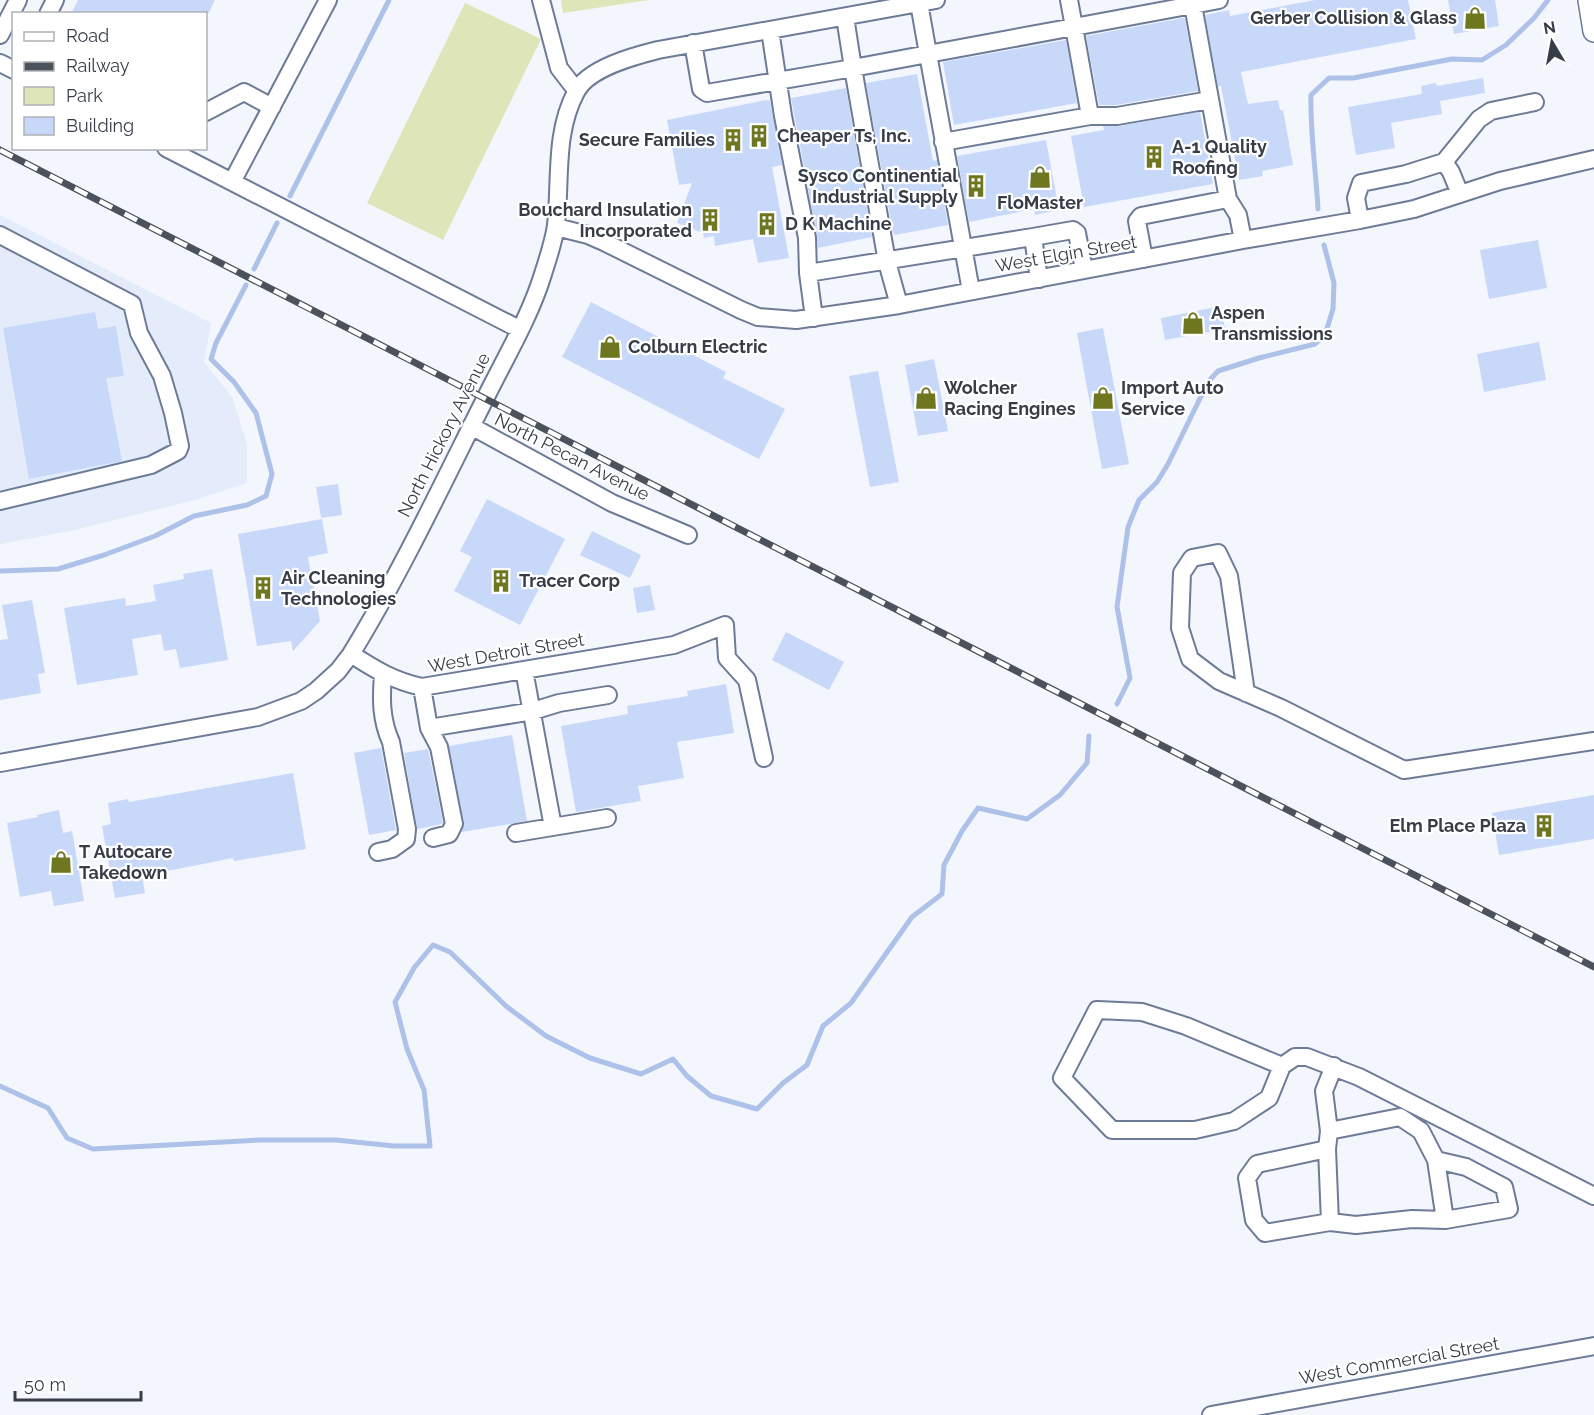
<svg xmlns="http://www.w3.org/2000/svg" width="1594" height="1415" viewBox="0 0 1594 1415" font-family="Raleway,sans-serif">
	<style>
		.built { fill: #e4ecfb }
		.green { fill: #dee5b8 }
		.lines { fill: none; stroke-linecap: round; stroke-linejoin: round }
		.stream { stroke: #adc1e9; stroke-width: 5 }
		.building { fill: #c8d8f9 }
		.minor-casing { stroke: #6d7b96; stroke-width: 20 }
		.major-casing { stroke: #6d7b96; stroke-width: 24 }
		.minor { stroke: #fff; stroke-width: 16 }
		.major { stroke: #fff; stroke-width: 21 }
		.rail-casing { stroke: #4c525c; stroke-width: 7 }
		.rail { stroke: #fff; stroke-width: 4.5; stroke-dasharray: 14; stroke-linecap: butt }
		.labels { text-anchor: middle; stroke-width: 4.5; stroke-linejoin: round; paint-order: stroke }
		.poi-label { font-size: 18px; font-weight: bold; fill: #373d48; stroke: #fff; text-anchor: start }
		.street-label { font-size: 18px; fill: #373d48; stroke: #fff }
	</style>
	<rect width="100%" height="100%" fill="#f3f6fd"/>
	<path class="built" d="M 0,215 L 211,323 L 204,362 L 232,397 L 247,444 L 247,483 L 195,500 L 70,531 L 0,544 Z"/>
	<path class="green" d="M 561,0 L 649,0 L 563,13 Z
		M 465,3 L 541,39 L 443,240 L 367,203 Z"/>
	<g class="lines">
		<path class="stream" d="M 290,196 L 389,0
			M 1318,209 C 1316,172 1310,132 1311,95 L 1329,78 L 1353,78 L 1452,59 L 1482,60 L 1506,45 L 1534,18 L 1548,0
			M 254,269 L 277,223
			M 0,571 L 58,569 L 104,555 L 155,536 L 194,516 L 247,505 L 266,496 L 272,474 L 256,413 L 234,382 L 211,359 L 216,343 L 246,285
			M 1117,704 L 1130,678 L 1117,607 L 1128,527 L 1139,500 L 1157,482 L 1168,464 L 1208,382 L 1218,371 L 1259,358 L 1315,344 L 1325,335 L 1333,309 L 1334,283 L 1324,245
			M 0,1086 L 48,1108 L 67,1138 L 93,1149 L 260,1140 L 336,1140 L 394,1146 L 430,1146 L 424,1090 L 407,1049 L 395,1002 L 414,968 L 433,945 L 450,952 L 506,1006 L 546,1036 L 590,1058 L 641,1074 L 673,1059 L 687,1076 L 711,1096 L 757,1109 L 783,1083 L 807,1065 L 823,1026 L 851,1003 L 912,917 L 942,894 L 944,865 L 962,831 L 978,808 L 1027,819 L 1060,795 L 1087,763 L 1089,736"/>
	</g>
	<path class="building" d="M 78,0 L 215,0 L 208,14 L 71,14 Z
		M 1315,0 L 1408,0 L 1416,39 L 1241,72 L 1248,104 L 1278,100 L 1280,110 L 1283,110 L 1293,165 L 1262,171 L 1263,176 L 1239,180 L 1221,86 L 1218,86 L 1205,15 L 1229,10 L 1230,16 Z
		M 1448,0 L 1495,0 L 1499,26 L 1454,34 Z
		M 1183,18 L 1185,19 L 1198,91 L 1116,105 L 1099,105 L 1086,36 Z
		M 1066,40 L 1077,103 L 954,125 L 943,62 Z
		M 917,74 L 933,161 L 937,160 L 948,225 L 895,235 L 893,233 L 866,83 Z
		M 1483,78 L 1485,93 L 1440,101 L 1442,114 L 1391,123 L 1395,148 L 1356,155 L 1348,107 L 1422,94 L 1421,86 L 1436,83 L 1437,86 Z
		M 846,88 L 872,237 L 818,248 L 817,236 L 791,98 Z
		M 766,100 L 770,101 L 782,165 L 772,167 L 789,258 L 758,263 L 753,239 L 715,246 L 714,236 L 704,238 L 703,233 L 677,223 L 692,183 L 679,185 L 667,120 Z
		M 1200,112 L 1213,184 L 1084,207 L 1071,136 L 1104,130 L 1103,126 L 1119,126 Z
		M 1046,140 L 1059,210 L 1035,215 L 1034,209 L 969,222 L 957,156 Z
		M 1538,240 L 1547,288 L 1489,299 L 1480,250 Z
		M 591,302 L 726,372 L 723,378 L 785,409 L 759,459 L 562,357 Z
		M 1221,306 L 1225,329 L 1165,340 L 1161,318 Z
		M 95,312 L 98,329 L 116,326 L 124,376 L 106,378 L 122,461 L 29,479 L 3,328 Z
		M 1103,328 L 1129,464 L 1102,469 L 1077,333 Z
		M 1539,342 L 1546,380 L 1484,392 L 1477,354 Z
		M 934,359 L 948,431 L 918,436 L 905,365 Z
		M 878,371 L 899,482 L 870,487 L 849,376 Z
		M 338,484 L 342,515 L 321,518 L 316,487 Z
		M 487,499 L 565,539 L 520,625 L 454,591 L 472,557 L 460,551 Z
		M 322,519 L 328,553 L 308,557 L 320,621 L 293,651 L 291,641 L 257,646 L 238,534 Z
		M 592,531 L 641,555 L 630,578 L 580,555 Z
		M 212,569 L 228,660 L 180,668 L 176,649 L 164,651 L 161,634 L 132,639 L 138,675 L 77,685 L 64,608 L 125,598 L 126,606 L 156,601 L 153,585 L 184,579 L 183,574 Z
		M 650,585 L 655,610 L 637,613 L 633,588 Z
		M 32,600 L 45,673 L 38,674 L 41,693 L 0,700 L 0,640 L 8,639 L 2,605 Z
		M 786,632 L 844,662 L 829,690 L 772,660 Z
		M 726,684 L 734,733 L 677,742 L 684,778 L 638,786 L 641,801 L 576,812 L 561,726 L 628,714 L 627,706 L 688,696 L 687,691 Z
		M 512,735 L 527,821 L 462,832 L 464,822 L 449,746 Z
		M 381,748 L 396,830 L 369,835 L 354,753 Z
		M 428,749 L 443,822 L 442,824 L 417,829 L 404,753 Z
		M 293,773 L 306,849 L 234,861 L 233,858 L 142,876 L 145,893 L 115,898 L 102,826 L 111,824 L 108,803 L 128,799 L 129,802 Z
		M 1594,795 L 1594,839 L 1499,855 L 1492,813 Z
		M 59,810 L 63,833 L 72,831 L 84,901 L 54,906 L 51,891 L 20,897 L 7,823 L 38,817 L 37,815 Z"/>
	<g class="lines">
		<g class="minor-casing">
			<path id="minor" d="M 541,0 L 559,68 L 576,90
				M 1219,0 L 1193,5 L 1228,199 L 1238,215 L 1243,240
				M 48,14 L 55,0
				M 770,30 L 783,116 L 807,238 L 808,273 L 814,318
				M 0,35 L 18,0
				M 693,43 L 701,89 L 707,93 L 853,68 L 845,17
				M 0,63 L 14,70
				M 206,112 L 244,92 L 272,107
				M 1090,116 L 1117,116 L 1210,100
				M 943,142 L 1090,116 L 1074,27 L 1193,5 L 1192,0
				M 166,148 L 519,329
				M 1444,162 L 1479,119 L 1491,111 L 1535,102
				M 232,182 L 328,0
				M 1360,220 L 1356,198 L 1361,183 L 1406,174 L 1444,162 L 1451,172 L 1460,194
				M 556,227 L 588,235 L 604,242 L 741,310 L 758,317 L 796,320 L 899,305 L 1243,240 L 1360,220 L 1414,209 L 1500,181 L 1594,159
				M 0,235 L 132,304 L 139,333 L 162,376 L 173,413 L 180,446 L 178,451 L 151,465 L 0,501
				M 1144,259 L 1137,221 L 1141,216 L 1228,199
				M 808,273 L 1033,237
				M 1039,279 L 1033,237 L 1073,230 L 1077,233 L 1084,270
				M 971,291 L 928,54 L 1074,27 L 1069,0
				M 899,305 L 887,262 L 853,68 L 928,54 L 919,3
				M 471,426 L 612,503 L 688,535
				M 351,654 C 400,574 442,485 484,401 C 504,360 530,317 543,274 C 548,258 554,241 556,225 C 561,181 554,133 576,92 C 588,68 634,56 658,50 L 936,0
				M 524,670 L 553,827
				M 422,687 L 429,728 L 439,747 L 454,824 L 449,834 L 433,838
				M 1246,693 L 1229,576 L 1218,553 L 1192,558 L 1182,573 L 1180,628 L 1190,659 L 1219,681 L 1281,708 L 1404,770 L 1594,741
				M 429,728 L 533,711 L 559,703 L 608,695
				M 0,763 L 258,717 L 301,701 L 316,691 L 338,671 L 351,654 C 374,669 394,681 422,687 L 674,645 L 725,625 L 727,658 L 747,680 L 764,758
				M 516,833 L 607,818
				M 378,852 L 392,849 L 406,839 L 407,829 L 391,742 C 381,720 381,699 383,675
				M 1282,1066 L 1186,1026 L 1142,1012 L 1097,1010 L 1062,1078 L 1112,1130 L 1195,1130 L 1234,1121 L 1269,1098 L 1282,1066 L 1295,1057 L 1307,1057 L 1359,1077 L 1594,1196
				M 1329,1131 L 1400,1117 L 1421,1131 L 1436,1160 L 1445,1220
				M 1327,1149 L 1257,1164 L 1247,1178 L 1254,1220 L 1265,1233 L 1330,1222 L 1327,1149 L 1329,1131 L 1324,1091 L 1334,1066
				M 1330,1222 L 1356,1225 L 1412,1219 L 1445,1220 L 1509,1209 L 1504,1187 L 1466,1167 L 1436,1160
				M 1211,1415 L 1594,1346"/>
		</g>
		<g class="major-casing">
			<path id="major" d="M 1589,0 L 1594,31"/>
		</g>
		<use href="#minor" class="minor"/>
		<use href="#major" class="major"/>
		<g class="rail-casing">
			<path id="rail" d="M 0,150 L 1594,967"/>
		</g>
		<use href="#rail" class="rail"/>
	</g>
	<defs>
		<g id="shop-bare" transform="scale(1.8)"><path d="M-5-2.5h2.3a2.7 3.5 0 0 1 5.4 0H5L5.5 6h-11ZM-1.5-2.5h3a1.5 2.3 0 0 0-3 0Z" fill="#6e7720" stroke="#fff" stroke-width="2.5" paint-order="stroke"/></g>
		<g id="building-bare" transform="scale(1.8)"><path d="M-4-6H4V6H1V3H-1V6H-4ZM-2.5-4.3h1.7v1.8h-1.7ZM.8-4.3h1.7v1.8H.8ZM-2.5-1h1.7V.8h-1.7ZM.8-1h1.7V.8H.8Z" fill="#6e7720" stroke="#fff" stroke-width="2.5" paint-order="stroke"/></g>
	</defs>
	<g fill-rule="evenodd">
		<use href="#shop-bare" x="1475" y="18"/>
		<use href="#building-bare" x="759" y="136"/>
		<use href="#building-bare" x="733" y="140"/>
		<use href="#building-bare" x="1154" y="157"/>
		<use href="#shop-bare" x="1040" y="177"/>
		<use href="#building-bare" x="976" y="186"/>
		<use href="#building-bare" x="710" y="220"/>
		<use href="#building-bare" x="767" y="224"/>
		<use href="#shop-bare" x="1193" y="323"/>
		<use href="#shop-bare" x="610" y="347"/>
		<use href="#shop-bare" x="926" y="398"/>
		<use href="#shop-bare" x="1103" y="398"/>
		<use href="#building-bare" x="501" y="581"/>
		<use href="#building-bare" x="263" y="588"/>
		<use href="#building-bare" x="1544" y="826"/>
		<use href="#shop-bare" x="61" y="862"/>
	</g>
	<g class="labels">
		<g class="poi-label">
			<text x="1457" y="24" text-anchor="end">Gerber Collision &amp; Glass</text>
			<text x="777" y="142">Cheaper Ts, Inc.</text>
			<text x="715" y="146" text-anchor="end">Secure Families</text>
			<text x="1172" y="153">A-1 Quality<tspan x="1172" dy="21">Roofing</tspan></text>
			<text x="958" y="182" text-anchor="end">Sysco Continential<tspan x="958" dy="21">Industrial Supply</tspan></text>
			<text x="1040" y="209" text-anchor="middle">FloMaster</text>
			<text x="692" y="216" text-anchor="end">Bouchard Insulation<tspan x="692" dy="21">Incorporated</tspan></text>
			<text x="785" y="230">D K Machine</text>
			<text x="1211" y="319">Aspen<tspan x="1211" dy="21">Transmissions</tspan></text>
			<text x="628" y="353">Colburn Electric</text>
			<text x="944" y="394">Wolcher<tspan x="944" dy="21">Racing Engines</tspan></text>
			<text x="1121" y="394">Import Auto<tspan x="1121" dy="21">Service</tspan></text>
			<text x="281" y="584">Air Cleaning<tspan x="281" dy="21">Technologies</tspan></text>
			<text x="519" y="587">Tracer Corp</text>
			<text x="1526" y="832" text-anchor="end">Elm Place Plaza</text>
			<text x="79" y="858">T Autocare<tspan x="79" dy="21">Takedown</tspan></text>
		</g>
		<g class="street-label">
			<text transform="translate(1066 254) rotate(-10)" y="6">West Elgin Street</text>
			<text transform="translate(444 435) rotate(-63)" y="6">North Hickory Avenue</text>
			<text transform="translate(572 457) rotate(27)" y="6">North Pecan Avenue</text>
			<text transform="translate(506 653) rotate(-10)" y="6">West Detroit Street</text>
			<text transform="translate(1399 1361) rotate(-10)" y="6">West Commercial Street</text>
		</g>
	</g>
	<rect x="12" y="12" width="195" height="138" fill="#ffffff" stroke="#afb1b6" stroke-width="1.5"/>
	<rect x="24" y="32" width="30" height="9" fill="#ffffff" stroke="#afb1b6" stroke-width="1.5"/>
	<text x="66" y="42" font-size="18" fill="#373d48">Road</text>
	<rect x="24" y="62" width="30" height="9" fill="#4c525c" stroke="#afb1b6" stroke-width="1.5"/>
	<text x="66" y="72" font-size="18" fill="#373d48">Railway</text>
	<rect x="24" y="87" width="30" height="18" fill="#dee5b8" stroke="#afb1b6" stroke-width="1.5"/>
	<text x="66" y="102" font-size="18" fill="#373d48">Park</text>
	<rect x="24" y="117" width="30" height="18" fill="#c8d8f9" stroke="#afb1b6" stroke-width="1.5"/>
	<text x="66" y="132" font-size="18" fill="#373d48">Building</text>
	<g transform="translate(1552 42) rotate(350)" stroke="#ffffff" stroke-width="4.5" paint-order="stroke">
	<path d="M0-4.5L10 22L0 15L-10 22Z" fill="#373d48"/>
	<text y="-9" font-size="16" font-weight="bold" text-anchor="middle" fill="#373d48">N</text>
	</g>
	<path d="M15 1391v9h126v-9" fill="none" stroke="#373d48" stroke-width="3"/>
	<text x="24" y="1391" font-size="18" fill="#373d48" stroke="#ffffff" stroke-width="4.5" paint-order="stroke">50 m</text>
</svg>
